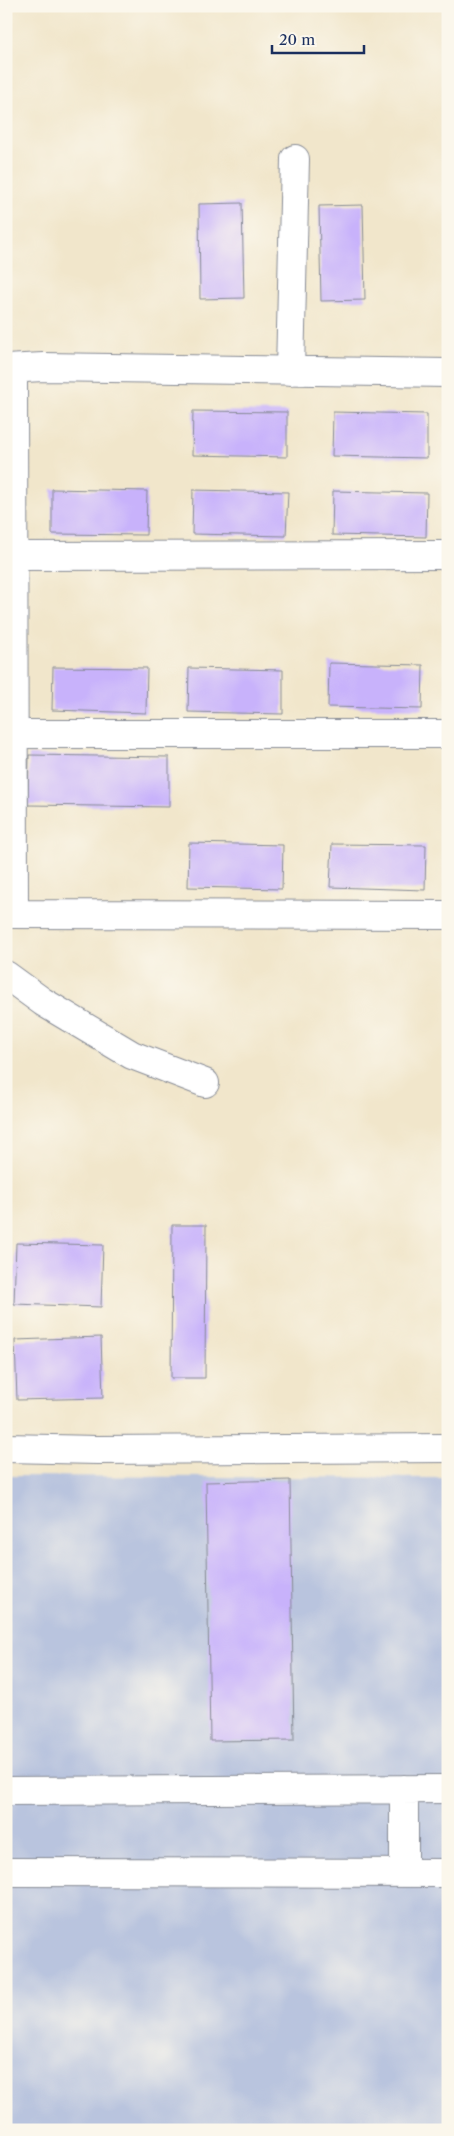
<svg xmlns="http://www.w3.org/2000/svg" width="454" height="2136" viewBox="0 0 454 2136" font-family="'Libre Caslon Text',serif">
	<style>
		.industrial { fill: #b9c4de }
		.building { fill: #c8b2fb }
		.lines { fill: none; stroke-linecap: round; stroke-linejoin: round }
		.minor-casing { stroke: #868a94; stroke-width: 30 }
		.minor { stroke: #fff; stroke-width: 28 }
	</style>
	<rect width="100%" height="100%" fill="#fbf7ec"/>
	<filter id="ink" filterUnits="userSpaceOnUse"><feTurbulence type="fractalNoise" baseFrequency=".02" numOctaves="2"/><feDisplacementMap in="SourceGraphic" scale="10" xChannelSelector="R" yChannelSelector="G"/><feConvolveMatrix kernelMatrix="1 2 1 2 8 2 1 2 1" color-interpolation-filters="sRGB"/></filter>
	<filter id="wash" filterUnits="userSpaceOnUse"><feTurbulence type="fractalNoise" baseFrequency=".0096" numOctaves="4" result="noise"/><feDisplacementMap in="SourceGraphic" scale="20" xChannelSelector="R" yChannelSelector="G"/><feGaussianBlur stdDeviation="1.12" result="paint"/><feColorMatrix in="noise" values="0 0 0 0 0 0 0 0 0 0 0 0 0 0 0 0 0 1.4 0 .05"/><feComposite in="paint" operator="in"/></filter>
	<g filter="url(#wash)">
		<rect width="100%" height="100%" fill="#f1e6cb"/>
		<path class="industrial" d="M 6,1476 L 448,1478 L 448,2130 L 6,2130 Z"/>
		<g id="blocks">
			<path class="building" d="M 242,203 L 244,298 L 200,299 L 199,204 Z
				M 363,205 L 365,300 L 321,301 L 319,206 Z
				M 193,411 L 287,412 L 287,457 L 192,455 Z
				M 333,412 L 427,414 L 427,458 L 332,456 Z
				M 52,489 L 147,491 L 146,535 L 52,534 Z
				M 193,490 L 288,492 L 286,536 L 192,534 Z
				M 333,491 L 427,493 L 426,537 L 332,535 Z
				M 329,663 L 423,665 L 422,709 L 328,707 Z
				M 53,667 L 147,668 L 146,713 L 52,710 Z
				M 189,668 L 283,670 L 283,714 L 188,712 Z
				M 29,755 L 169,757 L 169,807 L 28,805 Z
				M 189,843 L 283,845 L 282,889 L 188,887 Z
				M 332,844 L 426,845 L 425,890 L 330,887 Z
				M 172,1225 L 206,1225 L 205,1378 L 171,1378 Z
				M 16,1243 L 103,1245 L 101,1307 L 14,1304 Z
				M 101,1337 L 103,1398 L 17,1400 L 15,1340 Z
				M 290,1480 L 294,1740 L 210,1741 L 206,1482 Z"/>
		</g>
	</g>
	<g filter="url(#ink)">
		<use href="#blocks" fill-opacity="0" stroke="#868a94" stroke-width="1"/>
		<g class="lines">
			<g class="minor-casing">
				<path id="minor" d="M 6,369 L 43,367 L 448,373
					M 13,370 L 14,914
					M 290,371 L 295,159
					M 14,556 L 448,555
					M 14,734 L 448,734
					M 6,914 L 448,915
					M 6,975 L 43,1002 L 132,1055 L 205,1083
					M 6,1448 L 97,1450 L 448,1448
					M 6,1791 L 448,1789
					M 6,1872 L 448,1873
					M 404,1873 L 404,1789"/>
			</g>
			<use href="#minor" class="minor"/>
		</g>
	</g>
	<rect width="454" height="2136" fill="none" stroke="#fbf7ec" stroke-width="25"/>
	<path d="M272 45v8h92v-8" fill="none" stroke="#1b2f5e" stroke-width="2.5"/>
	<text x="279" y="45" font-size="15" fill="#1b2f5e" stroke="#fbf7ec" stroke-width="4" paint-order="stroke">20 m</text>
</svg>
